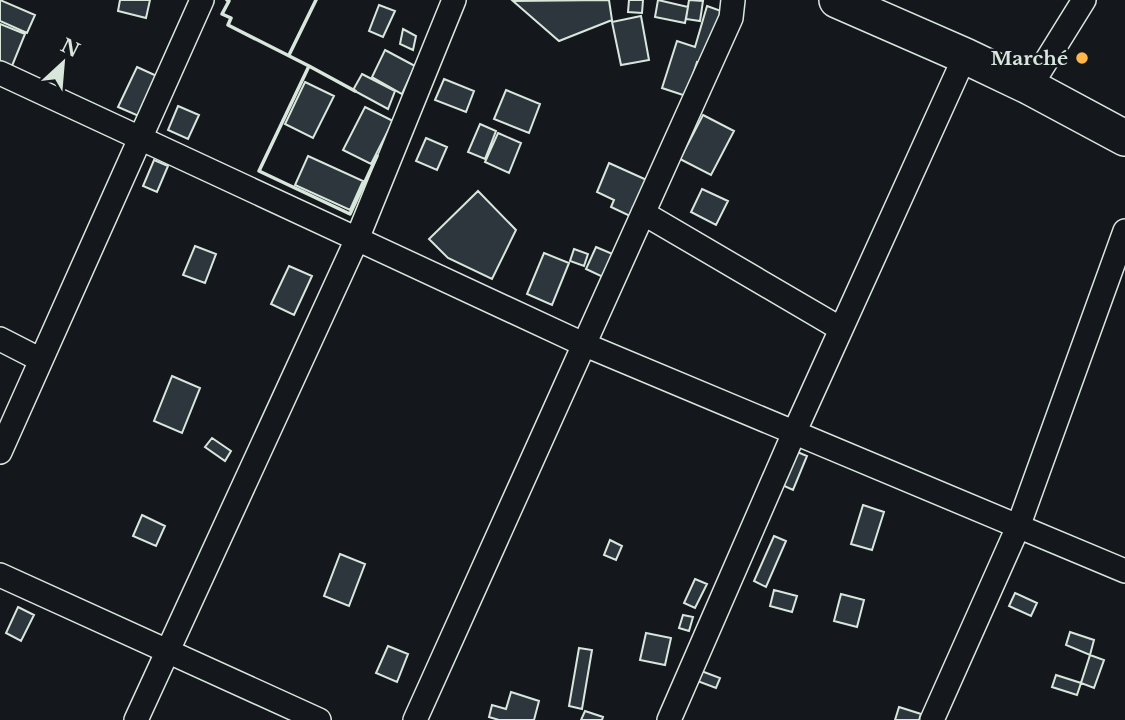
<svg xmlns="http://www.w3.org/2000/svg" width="1125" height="720" viewBox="0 0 1125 720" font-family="'Libre Baskerville',serif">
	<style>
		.building { fill: #2c363c; stroke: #d8e6dc; stroke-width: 2 }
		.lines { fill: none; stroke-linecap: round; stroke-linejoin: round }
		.minor-casing { stroke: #d8e6dc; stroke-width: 26 }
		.primary-casing { stroke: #d8e6dc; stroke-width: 38 }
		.minor { stroke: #14181c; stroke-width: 23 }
		.primary { stroke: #14181c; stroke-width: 35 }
		.wall { stroke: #d8e6dc; stroke-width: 3.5 }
		.poi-dot { fill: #ffb74d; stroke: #14181c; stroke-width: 2.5 }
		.labels { text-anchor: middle; stroke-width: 5; stroke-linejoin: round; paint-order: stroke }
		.poi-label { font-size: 19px; font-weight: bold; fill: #d8e6dc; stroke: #14181c; text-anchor: end }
	</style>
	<rect width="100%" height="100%" fill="#14181c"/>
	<path class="building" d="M 0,0 L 35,15 L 27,33 L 0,21 Z
		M 120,0 L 150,0 L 146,18 L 118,11 Z
		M 609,0 L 612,20 L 559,41 L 513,1 Z
		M 629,0 L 643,0 L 642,13 L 628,12 Z
		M 658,0 L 688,7 L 685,23 L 655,17 Z
		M 689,0 L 703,1 L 700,21 L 686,19 Z
		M 379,5 L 395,11 L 383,37 L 369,31 Z
		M 707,6 L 724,12 L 707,65 L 697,62 L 686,96 L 662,88 L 677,41 L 695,47 Z
		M 641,16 L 649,60 L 621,65 L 612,22 Z
		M 0,24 L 25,34 L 12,66 L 0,61 Z
		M 403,29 L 416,36 L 413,50 L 400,44 Z
		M 385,50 L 415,66 L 402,94 L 372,77 Z
		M 137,67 L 159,77 L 141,117 L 118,107 Z
		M 362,74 L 395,91 L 388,109 L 353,90 Z
		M 444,79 L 474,91 L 466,112 L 435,100 Z
		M 305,82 L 334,96 L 313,138 L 285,124 Z
		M 506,90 L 540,104 L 529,133 L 494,119 Z
		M 178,106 L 199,115 L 188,139 L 168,130 Z
		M 365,107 L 393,121 L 371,164 L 343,150 Z
		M 703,115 L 734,131 L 711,175 L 680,159 Z
		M 480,124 L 496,131 L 485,159 L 468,152 Z
		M 498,133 L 521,143 L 509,173 L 485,162 Z
		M 426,138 L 447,147 L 437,170 L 416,161 Z
		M 308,156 L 363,181 L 350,210 L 295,185 Z
		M 154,160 L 168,166 L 157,192 L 143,186 Z
		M 609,163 L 649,181 L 632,217 L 611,207 L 614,200 L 597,192 Z
		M 702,189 L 728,201 L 716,225 L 691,212 Z
		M 478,191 L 516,230 L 492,279 L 448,258 L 429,239 Z
		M 195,246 L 216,254 L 205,283 L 183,275 Z
		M 596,247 L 615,255 L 605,278 L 586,269 Z
		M 574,249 L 588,254 L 584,266 L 570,261 Z
		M 544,253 L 569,263 L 552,305 L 527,294 Z
		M 289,266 L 312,276 L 294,315 L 271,304 Z
		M 172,376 L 200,388 L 182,433 L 154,421 Z
		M 212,438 L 231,451 L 225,461 L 205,447 Z
		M 795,451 L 807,456 L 793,490 L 780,484 Z
		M 863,505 L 884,512 L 872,550 L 851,544 Z
		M 142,515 L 165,526 L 156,546 L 133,536 Z
		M 774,536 L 786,541 L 766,587 L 754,581 Z
		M 610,540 L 622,546 L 616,560 L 604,555 Z
		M 340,554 L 365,564 L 349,606 L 324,596 Z
		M 695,579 L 707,584 L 695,608 L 684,603 Z
		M 774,590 L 797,596 L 792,612 L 770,606 Z
		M 1015,593 L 1037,603 L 1031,616 L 1009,606 Z
		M 841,594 L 864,600 L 857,627 L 834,621 Z
		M 18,607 L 34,615 L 21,641 L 6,633 Z
		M 683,615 L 693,617 L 689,631 L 679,628 Z
		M 1070,632 L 1094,640 L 1090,655 L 1066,645 Z
		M 646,633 L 671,638 L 665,665 L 640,660 Z
		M 388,646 L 408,654 L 397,682 L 376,673 Z
		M 579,648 L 592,650 L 582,709 L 569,706 Z
		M 1090,655 L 1104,660 L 1094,688 L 1081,683 Z
		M 696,669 L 720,678 L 716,688 L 692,679 Z
		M 1056,675 L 1081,683 L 1077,695 L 1052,687 Z
		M 511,692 L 539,701 L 534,720 L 499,720 L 489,717 L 492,705 L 506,709 Z
		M 899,707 L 921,714 L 919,720 L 895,720 Z
		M 585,711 L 603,717 L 602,720 L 581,720 Z"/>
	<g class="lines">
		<g class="minor-casing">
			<path id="minor" d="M 0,73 L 583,344 L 1125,571
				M 1030,87 L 1084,0
				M 643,213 L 841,329
				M 0,339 L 41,360
				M 0,452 L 202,0
				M 0,575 L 319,720
				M 136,720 L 357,239 L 454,0
				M 415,720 L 731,18 L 733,0
				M 669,720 L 794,433 L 965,56
				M 932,720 L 1018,527 L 1125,231"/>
		</g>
		<g class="primary-casing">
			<path id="primary" d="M 837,0 L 965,56 L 1030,87 L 1125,138"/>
		</g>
		<use href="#minor" class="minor"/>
		<use href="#primary" class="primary"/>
		<path class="wall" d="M 227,0 L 229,1 L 222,14 L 231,18 L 228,25 L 309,66 L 259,171 L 350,214 L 377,156
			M 289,55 L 316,0
			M 309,66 L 355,91"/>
	</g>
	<circle class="poi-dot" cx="1082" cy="58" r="7"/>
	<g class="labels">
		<g class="poi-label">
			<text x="1068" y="65">Marché</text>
		</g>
	</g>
	<g transform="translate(63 63) rotate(26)" stroke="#14181c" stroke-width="5" paint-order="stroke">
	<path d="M0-5L12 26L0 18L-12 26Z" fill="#d8e6dc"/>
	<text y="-10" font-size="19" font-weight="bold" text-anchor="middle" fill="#d8e6dc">N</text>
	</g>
</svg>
